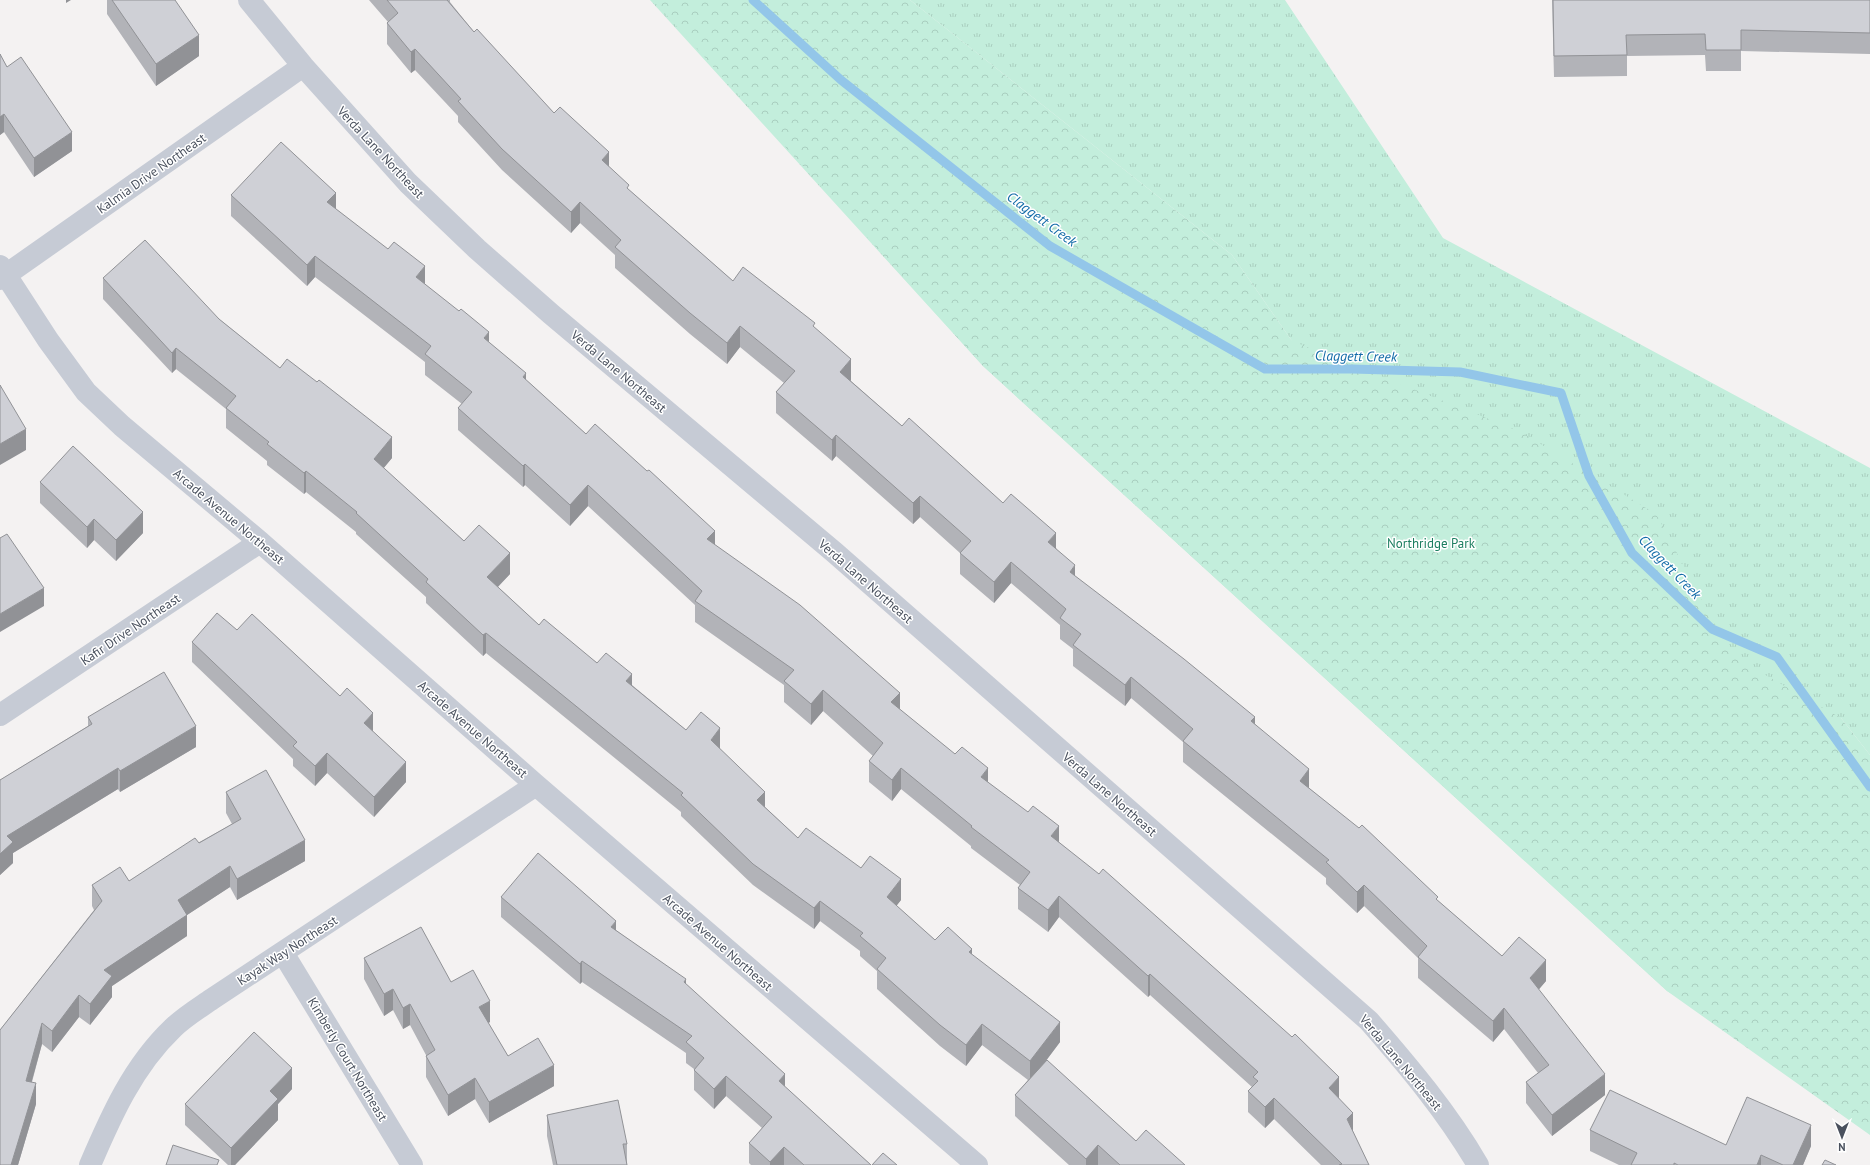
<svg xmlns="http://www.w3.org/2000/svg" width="1870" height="1165" viewBox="0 0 1870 1165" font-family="'PT Sans',sans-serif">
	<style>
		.grass { fill: url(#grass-tufts) }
		.forest { fill: url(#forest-crowns) }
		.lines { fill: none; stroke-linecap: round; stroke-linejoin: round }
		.stream { stroke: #93c6e9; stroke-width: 9 }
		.street { stroke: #c6cbd5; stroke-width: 22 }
		.wall { fill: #b2b3b8 }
		.shaded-wall { fill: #919296 }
		.building { fill: #cfd0d6; stroke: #919296 }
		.labels { text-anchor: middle; stroke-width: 3; stroke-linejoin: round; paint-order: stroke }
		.street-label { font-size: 13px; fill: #4a515e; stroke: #fff }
		.park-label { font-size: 13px; fill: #1c7e60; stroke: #fff }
		.water-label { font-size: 14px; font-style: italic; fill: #136ca8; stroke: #fff }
	</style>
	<defs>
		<pattern id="grass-tufts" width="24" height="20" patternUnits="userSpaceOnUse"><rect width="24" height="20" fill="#c3eedc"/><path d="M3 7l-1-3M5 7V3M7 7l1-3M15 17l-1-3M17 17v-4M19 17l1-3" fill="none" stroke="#a9cebf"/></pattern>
		<pattern id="forest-crowns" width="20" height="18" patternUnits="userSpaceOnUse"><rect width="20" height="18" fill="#c3eedc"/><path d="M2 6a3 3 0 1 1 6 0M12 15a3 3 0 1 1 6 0" fill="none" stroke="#a9cebf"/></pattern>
	</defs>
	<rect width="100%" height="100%" fill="#f4f2f2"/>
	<path class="grass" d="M 650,0 L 753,0 L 1050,246 L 1362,368 L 1292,341 L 1232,255 L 910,0 L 1285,0 L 1443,238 L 1870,468 L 1870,755 L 1841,718 L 1829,1085 L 1667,991 L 983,366 Z"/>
	<path class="forest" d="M 653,0 L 910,0 L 1232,255 L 1292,341 L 1519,431 L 1656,514 L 1732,656 L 1841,718 L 1870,755 L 1870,1135 L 1667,991 L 983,366 Z"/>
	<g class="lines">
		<path class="stream" d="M 753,0 L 841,80 L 1050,246 L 1265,369 L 1352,369 L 1460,372 L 1561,393 L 1589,476 L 1632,553 L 1712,629 L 1777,657 L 1870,787"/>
		<path class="street" d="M 249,0 L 303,66 L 408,183 L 477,249 L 551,314 L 834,552 L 1369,1021 C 1409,1067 1447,1112 1478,1165
			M 0,266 L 48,340 L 86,392 L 122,426 L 260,542 L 536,785 L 977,1165
			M 0,279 L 303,66
			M 0,715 L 260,542
			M 283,953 L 412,1165
			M 90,1165 C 111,1116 133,1066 173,1028 C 184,1017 199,1008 212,999 L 536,785"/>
	</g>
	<path class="wall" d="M 107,0 L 175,0 L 199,56 L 156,86 L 107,14 Z
		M 369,0 L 450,0 L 450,2 L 474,32 L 554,113 L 609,167 L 629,190 L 733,281 L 815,328 L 851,380 L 851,381 L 902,426 L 1003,503 L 1056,548 L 1075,576 L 1255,724 L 1309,788 L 1438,901 L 1502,956 L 1546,981 L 1538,990 L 1605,1095 L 1552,1136 L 1526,1103 L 1526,1082 L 1538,1073 L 1504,1029 L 1493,1042 L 1418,978 L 1418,958 L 1364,906 L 1357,913 L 1326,884 L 1326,878 L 1183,762 L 1183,742 L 1131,698 L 1125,706 L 1073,666 L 1073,649 L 1060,639 L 1060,625 L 1011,583 L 994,603 L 960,574 L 960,553 L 920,517 L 913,524 L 836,456 L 832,461 L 776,413 L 776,392 L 784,383 L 740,347 L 727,364 L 690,334 L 615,268 L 615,255 L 580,223 L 571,233 L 502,170 L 458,122 L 458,116 L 415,70 L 411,73 L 387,44 L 387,23 L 388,22 Z
		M 1552,0 L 1870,0 L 1870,54 L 1741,51 L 1741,71 L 1706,71 L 1705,55 L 1627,56 L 1627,76 L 1554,77 Z
		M 0,54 L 7,67 L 72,151 L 34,177 L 4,132 L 0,135 Z
		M 231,195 L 336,209 L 425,284 L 489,342 L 526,380 L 586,434 L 715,545 L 900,710 L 988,782 L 1059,842 L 1339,1098 L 1353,1133 L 1369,1165 L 1321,1165 L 1274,1119 L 1265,1128 L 1248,1112 L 1248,1091 L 1252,1087 L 1150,995 L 1148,997 L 1059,917 L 1048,932 L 1018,909 L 1018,888 L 1020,885 L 971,848 L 971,846 L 901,789 L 892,801 L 869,782 L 869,761 L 873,756 L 823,711 L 811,725 L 784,702 L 784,685 L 695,622 L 695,605 L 588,506 L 570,526 L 525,485 L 523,487 L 458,430 L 458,408 L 462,404 L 425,375 L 425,362 L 315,277 L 307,286 L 231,216 Z
		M 103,278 L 219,319 L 392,458 L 383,468 L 464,541 L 510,574 L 498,587 L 539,625 L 632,685 L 686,730 L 720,749 L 765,807 L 798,838 L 901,900 L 896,906 L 935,940 L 972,955 L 1060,1042 L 1045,1062 L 1136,1141 L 1185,1165 L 1069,1165 L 1015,1116 L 1015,1095 L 1028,1080 L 982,1045 L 966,1066 L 940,1046 L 877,989 L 877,971 L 860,956 L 860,951 L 820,921 L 814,929 L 753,885 L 681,816 L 681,812 L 486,653 L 483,656 L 426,603 L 426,597 L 356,534 L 356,532 L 306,492 L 304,494 L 267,465 L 267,461 L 226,428 L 226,409 L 176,369 L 172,373 L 103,299 Z
		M 40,482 L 143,533 L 116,561 L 94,540 L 87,548 L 40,503 Z
		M 237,630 L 373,732 L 406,782 L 374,817 L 327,773 L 315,786 L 293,766 L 293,759 L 192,662 L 192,642 Z
		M 88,717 L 196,747 L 120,792 L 118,789 L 13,853 L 13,863 L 0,875 L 0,780 L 88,726 Z
		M 226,792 L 305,861 L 237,900 L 230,887 L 187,915 L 187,936 L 112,986 L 112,997 L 90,1025 L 79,1017 L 52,1052 L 42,1044 L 32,1082 L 36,1104 L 18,1165 L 0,1165 L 0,1030 L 94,910 L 92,906 L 92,885 L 129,881 L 232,824 L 226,813 Z
		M 501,897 L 616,930 L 686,985 L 785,1087 L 871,1165 L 751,1165 L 749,1163 L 749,1143 L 762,1128 L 726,1096 L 714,1109 L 694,1090 L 694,1069 L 686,1063 L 686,1053 L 582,982 L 580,984 L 501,917 Z
		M 364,958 L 451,982 L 490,1022 L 488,1023 L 508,1056 L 554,1086 L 489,1123 L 475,1099 L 448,1116 L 426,1077 L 426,1055 L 410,1025 L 403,1029 L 393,1010 L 384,1016 L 364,979 Z
		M 292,1089 L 278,1104 L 278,1120 L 235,1165 L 228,1165 L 185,1125 L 185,1104 Z
		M 547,1115 L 627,1144 L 627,1165 L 553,1165 L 547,1136 Z
		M 1590,1130 L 1726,1145 L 1811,1146 L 1803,1165 L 1619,1165 L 1590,1151 Z"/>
	<path class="shaded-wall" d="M 66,0 L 71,0 L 66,3 Z
		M 199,35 L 199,56 L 156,86 L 156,64 Z
		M 415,49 L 415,70 L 411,73 L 411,52 Z
		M 4,114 L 4,132 L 0,135 L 0,117 Z
		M 72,132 L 72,151 L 34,177 L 34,158 Z
		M 609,152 L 609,174 L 602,160 Z
		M 336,193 L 336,214 L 327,202 Z
		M 580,202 L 580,223 L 571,233 L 571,212 Z
		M 315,256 L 315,277 L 307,286 L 307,265 Z
		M 425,266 L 425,287 L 416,277 Z
		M 740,326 L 740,347 L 727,364 L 727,343 Z
		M 489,332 L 489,353 L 484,338 Z
		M 176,348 L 176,369 L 172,373 L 172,353 Z
		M 851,359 L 851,380 L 840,393 L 840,372 Z
		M 526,373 L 526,394 L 523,377 Z
		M 26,429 L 26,450 L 0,465 L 0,444 Z
		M 836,435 L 836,456 L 832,461 L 832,440 Z
		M 392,437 L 392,458 L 374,480 L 374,459 Z
		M 525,464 L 525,485 L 523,487 L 523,466 Z
		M 306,471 L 306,492 L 304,494 L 304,473 Z
		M 588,485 L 588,506 L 570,526 L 570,505 Z
		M 920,496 L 920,517 L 913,524 L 913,503 Z
		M 143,512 L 143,533 L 116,561 L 116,540 Z
		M 94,519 L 94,540 L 87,548 L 87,527 Z
		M 715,531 L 715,552 L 707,539 Z
		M 1056,533 L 1056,554 L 1048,542 Z
		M 510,553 L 510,574 L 487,598 L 487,577 Z
		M 1011,562 L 1011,583 L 994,603 L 994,582 Z
		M 1075,565 L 1075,586 L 1070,572 Z
		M 44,588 L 44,606 L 0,632 L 0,614 Z
		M 486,633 L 486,653 L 483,656 L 483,635 Z
		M 632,674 L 632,695 L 626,681 Z
		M 1131,677 L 1131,698 L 1125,706 L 1125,685 Z
		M 823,690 L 823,711 L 811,725 L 811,704 Z
		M 900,693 L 900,714 L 891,702 Z
		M 373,713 L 373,733 L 364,723 Z
		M 1255,717 L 1255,738 L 1251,721 Z
		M 196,726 L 196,747 L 120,792 L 120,771 Z
		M 720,728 L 720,749 L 711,761 L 711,740 Z
		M 327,753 L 327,773 L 315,786 L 315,766 Z
		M 406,762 L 406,782 L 374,817 L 374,797 Z
		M 118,768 L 118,789 L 13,853 L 13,863 L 0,875 L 0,854 L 7,836 Z
		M 901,768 L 901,789 L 892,801 L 892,780 Z
		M 988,768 L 988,789 L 981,777 Z
		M 1309,769 L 1309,790 L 1300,781 Z
		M 765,792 L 765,812 L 757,800 Z
		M 1059,826 L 1059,847 L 1051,836 Z
		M 305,840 L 305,861 L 237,900 L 237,879 Z
		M 230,866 L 230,887 L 187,915 L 187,936 L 112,986 L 112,997 L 90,1025 L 90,1004 L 104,970 L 178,900 Z
		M 901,879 L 901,900 L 887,918 L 887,897 Z
		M 1364,885 L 1364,906 L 1357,913 L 1357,892 Z
		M 1059,896 L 1059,917 L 1048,932 L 1048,910 Z
		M 820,901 L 820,921 L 814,929 L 814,908 Z
		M 616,921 L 616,942 L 611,927 Z
		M 972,949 L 972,969 L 969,952 Z
		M 1546,960 L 1546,981 L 1530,1000 L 1530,978 Z
		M 582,961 L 582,982 L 580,984 L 580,964 Z
		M 1150,974 L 1150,995 L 1148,997 L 1148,976 Z
		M 686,979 L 686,999 L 684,982 Z
		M 393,989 L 393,1010 L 384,1016 L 384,994 Z
		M 79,995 L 79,1017 L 52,1052 L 52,1031 Z
		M 490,1001 L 490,1022 L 479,1028 L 479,1007 Z
		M 410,1004 L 410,1025 L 403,1029 L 403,1008 Z
		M 1504,1008 L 1504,1029 L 1493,1042 L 1493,1021 Z
		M 1060,1022 L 1060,1042 L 1030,1082 L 1030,1061 Z
		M 42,1023 L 42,1044 L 26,1102 L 26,1081 Z
		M 982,1024 L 982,1045 L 966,1066 L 966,1045 Z
		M 554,1065 L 554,1086 L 489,1123 L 489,1102 Z
		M 292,1068 L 292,1089 L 278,1104 L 278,1120 L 235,1165 L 231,1165 L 231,1148 L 270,1091 Z
		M 785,1074 L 785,1094 L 779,1081 Z
		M 1605,1074 L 1605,1095 L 1552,1136 L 1552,1115 Z
		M 726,1076 L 726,1096 L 714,1109 L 714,1089 Z
		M 1339,1077 L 1339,1098 L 1329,1110 L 1329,1088 Z
		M 475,1078 L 475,1099 L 448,1116 L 448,1095 Z
		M 36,1083 L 36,1104 L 18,1165 L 11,1165 Z
		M 1274,1098 L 1274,1119 L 1265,1128 L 1265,1107 Z
		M 1353,1113 L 1353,1134 L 1347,1119 Z
		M 1811,1125 L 1811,1146 L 1803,1165 L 1793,1165 Z
		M 1098,1145 L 1098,1165 L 1086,1165 L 1086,1159 Z
		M 784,1147 L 784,1165 L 770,1165 L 770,1162 Z
		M 1761,1155 L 1761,1165 L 1757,1165 Z"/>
	<path class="building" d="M 112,0 L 175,0 L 199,35 L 156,64 Z
		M 387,0 L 447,0 L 474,32 L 477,29 L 554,113 L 560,107 L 609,152 L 602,160 L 629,185 L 627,188 L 733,281 L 743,267 L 815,323 L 813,326 L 851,359 L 840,372 L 902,426 L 909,418 L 1003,503 L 1011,494 L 1056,533 L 1048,542 L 1075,565 L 1070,572 L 1184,659 L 1255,717 L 1251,721 L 1309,769 L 1300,781 L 1359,828 L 1362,825 L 1438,897 L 1436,899 L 1502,956 L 1519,937 L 1546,960 L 1530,978 L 1605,1074 L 1552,1115 L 1526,1082 L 1549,1065 L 1504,1008 L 1493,1021 L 1418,957 L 1427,946 L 1364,885 L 1357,892 L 1326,862 L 1329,860 L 1183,741 L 1193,729 L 1131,677 L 1125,685 L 1073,645 L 1081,634 L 1060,618 L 1066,609 L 1011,562 L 994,582 L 960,553 L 971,541 L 920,496 L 913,503 L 836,435 L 832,440 L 776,392 L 795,371 L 740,326 L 727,343 L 690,313 L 615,247 L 621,240 L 580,202 L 571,212 L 502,149 L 458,101 L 461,99 L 415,49 L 411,52 L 387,23 L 398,13 Z
		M 1553,0 L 1870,0 L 1870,33 L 1741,30 L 1741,50 L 1706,50 L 1705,34 L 1626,35 L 1627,55 L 1554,56 Z
		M 0,54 L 7,67 L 21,57 L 72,132 L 34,158 L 4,114 L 0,117 Z
		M 281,142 L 336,193 L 327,202 L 388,249 L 394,242 L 425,266 L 416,277 L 459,311 L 461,309 L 489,332 L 484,338 L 526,373 L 523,377 L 586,434 L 595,424 L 647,471 L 649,470 L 715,531 L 707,539 L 800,605 L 900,693 L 891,702 L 955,754 L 962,747 L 988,768 L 981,777 L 1028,812 L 1033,806 L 1059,826 L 1051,836 L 1099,874 L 1103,869 L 1292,1037 L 1295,1034 L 1339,1077 L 1329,1088 L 1353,1113 L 1347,1119 L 1369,1165 L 1339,1165 L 1342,1164 L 1274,1098 L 1265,1107 L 1248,1091 L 1258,1081 L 1253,1077 L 1258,1072 L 1150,974 L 1148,976 L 1059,896 L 1048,910 L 1018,888 L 1030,872 L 971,827 L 972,826 L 901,768 L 892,780 L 869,761 L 883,743 L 823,690 L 811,704 L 784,681 L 794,670 L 695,601 L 702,591 L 588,485 L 570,505 L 525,464 L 523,466 L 458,408 L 472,392 L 425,354 L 431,346 L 315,256 L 307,265 L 231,195 Z
		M 145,240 L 219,319 L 280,368 L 287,359 L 317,382 L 319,380 L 392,437 L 374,459 L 464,541 L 479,525 L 510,553 L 487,577 L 539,625 L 544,619 L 597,663 L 606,653 L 632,674 L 626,681 L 686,730 L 701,712 L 720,728 L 711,740 L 765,792 L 757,800 L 798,838 L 806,828 L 861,868 L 870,856 L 901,879 L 887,897 L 935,940 L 948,927 L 972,949 L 969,952 L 1060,1022 L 1030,1061 L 982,1024 L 966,1045 L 940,1025 L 877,969 L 886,958 L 860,936 L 863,933 L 820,901 L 814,908 L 753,864 L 681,795 L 683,793 L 486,633 L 483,635 L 426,582 L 428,579 L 356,513 L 357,512 L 306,471 L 304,473 L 267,444 L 269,442 L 226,408 L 236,396 L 176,348 L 172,353 L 103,278 Z
		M 0,385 L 26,429 L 0,444 Z
		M 73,446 L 143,512 L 116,540 L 94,519 L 87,527 L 40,482 Z
		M 7,534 L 44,588 L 0,614 L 0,538 Z
		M 217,613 L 237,630 L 252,614 L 340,696 L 347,688 L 373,713 L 364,723 L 406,762 L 374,797 L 327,753 L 315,766 L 293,746 L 297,742 L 192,642 Z
		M 164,672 L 196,726 L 120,771 L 118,768 L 7,836 L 13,842 L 0,854 L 0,780 L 92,724 L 88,717 Z
		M 266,770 L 305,840 L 237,879 L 230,866 L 178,900 L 187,915 L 104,970 L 112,976 L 90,1004 L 79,995 L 52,1031 L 42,1023 L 26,1081 L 36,1083 L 11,1165 L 0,1165 L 0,1030 L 102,901 L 92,885 L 120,867 L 129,881 L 195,838 L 199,843 L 241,819 L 226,792 Z
		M 538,853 L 616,921 L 611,927 L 686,979 L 684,982 L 785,1074 L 779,1081 L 871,1165 L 804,1165 L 784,1147 L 770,1162 L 749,1143 L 772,1117 L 726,1076 L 714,1089 L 694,1070 L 704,1058 L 686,1042 L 692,1036 L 582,961 L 580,964 L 501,897 Z
		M 421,927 L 451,982 L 473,970 L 490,1001 L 479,1007 L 508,1056 L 538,1038 L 554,1065 L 489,1102 L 475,1078 L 448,1095 L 426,1056 L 435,1050 L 410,1004 L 403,1008 L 393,989 L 384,994 L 364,958 Z
		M 254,1032 L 292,1068 L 270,1091 L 278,1099 L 231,1148 L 185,1104 Z
		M 1047,1060 L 1136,1141 L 1146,1130 L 1185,1165 L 1120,1165 L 1098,1145 L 1086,1159 L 1015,1095 Z
		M 1610,1090 L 1726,1145 L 1747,1097 L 1811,1125 L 1793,1165 L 1783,1165 L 1761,1155 L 1757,1165 L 1678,1165 L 1674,1163 L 1674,1165 L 1631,1165 L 1637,1153 L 1590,1130 Z
		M 618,1100 L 627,1144 L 623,1144 L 627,1165 L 557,1165 L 547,1115 Z
		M 173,1145 L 219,1160 L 217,1165 L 166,1165 Z
		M 883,1153 L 897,1165 L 872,1165 Z
		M 1825,1160 L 1836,1165 L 1822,1165 Z"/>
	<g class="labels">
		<g class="street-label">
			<text transform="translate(381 152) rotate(47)" y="5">Verda Lane Northeast</text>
			<text transform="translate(151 173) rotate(-35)" y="5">Kalmia Drive Northeast</text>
			<text transform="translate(619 371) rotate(40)" y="5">Verda Lane Northeast</text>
			<text transform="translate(229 516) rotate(40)" y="5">Arcade Avenue Northeast</text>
			<text transform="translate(866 581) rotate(41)" y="5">Verda Lane Northeast</text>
			<text transform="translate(130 629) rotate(-34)" y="5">Kafir Drive Northeast</text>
			<text transform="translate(473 729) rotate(41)" y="5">Arcade Avenue Northeast</text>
			<text transform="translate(1110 794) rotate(41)" y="5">Verda Lane Northeast</text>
			<text transform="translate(718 942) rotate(41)" y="5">Arcade Avenue Northeast</text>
			<text transform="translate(287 950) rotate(-33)" y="5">Kayak Way Northeast</text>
			<text transform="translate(348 1059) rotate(59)" y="5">Kimberly Court Northeast</text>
			<text transform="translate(1401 1062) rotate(50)" y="5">Verda Lane Northeast</text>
		</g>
		<g class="park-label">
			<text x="1431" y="548">Northridge Park</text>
		</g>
		<g class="water-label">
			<text transform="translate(1042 219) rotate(36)" y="5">Claggett Creek</text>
			<text transform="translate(1356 356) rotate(1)" y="5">Claggett Creek</text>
			<text transform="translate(1670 567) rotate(46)" y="5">Claggett Creek</text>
		</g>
	</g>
	<g transform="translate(1842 1137) rotate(180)" stroke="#ffffff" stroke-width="3" paint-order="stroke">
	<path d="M0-3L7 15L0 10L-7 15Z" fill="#4a515e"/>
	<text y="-6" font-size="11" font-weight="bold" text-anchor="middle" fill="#4a515e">N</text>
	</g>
</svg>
